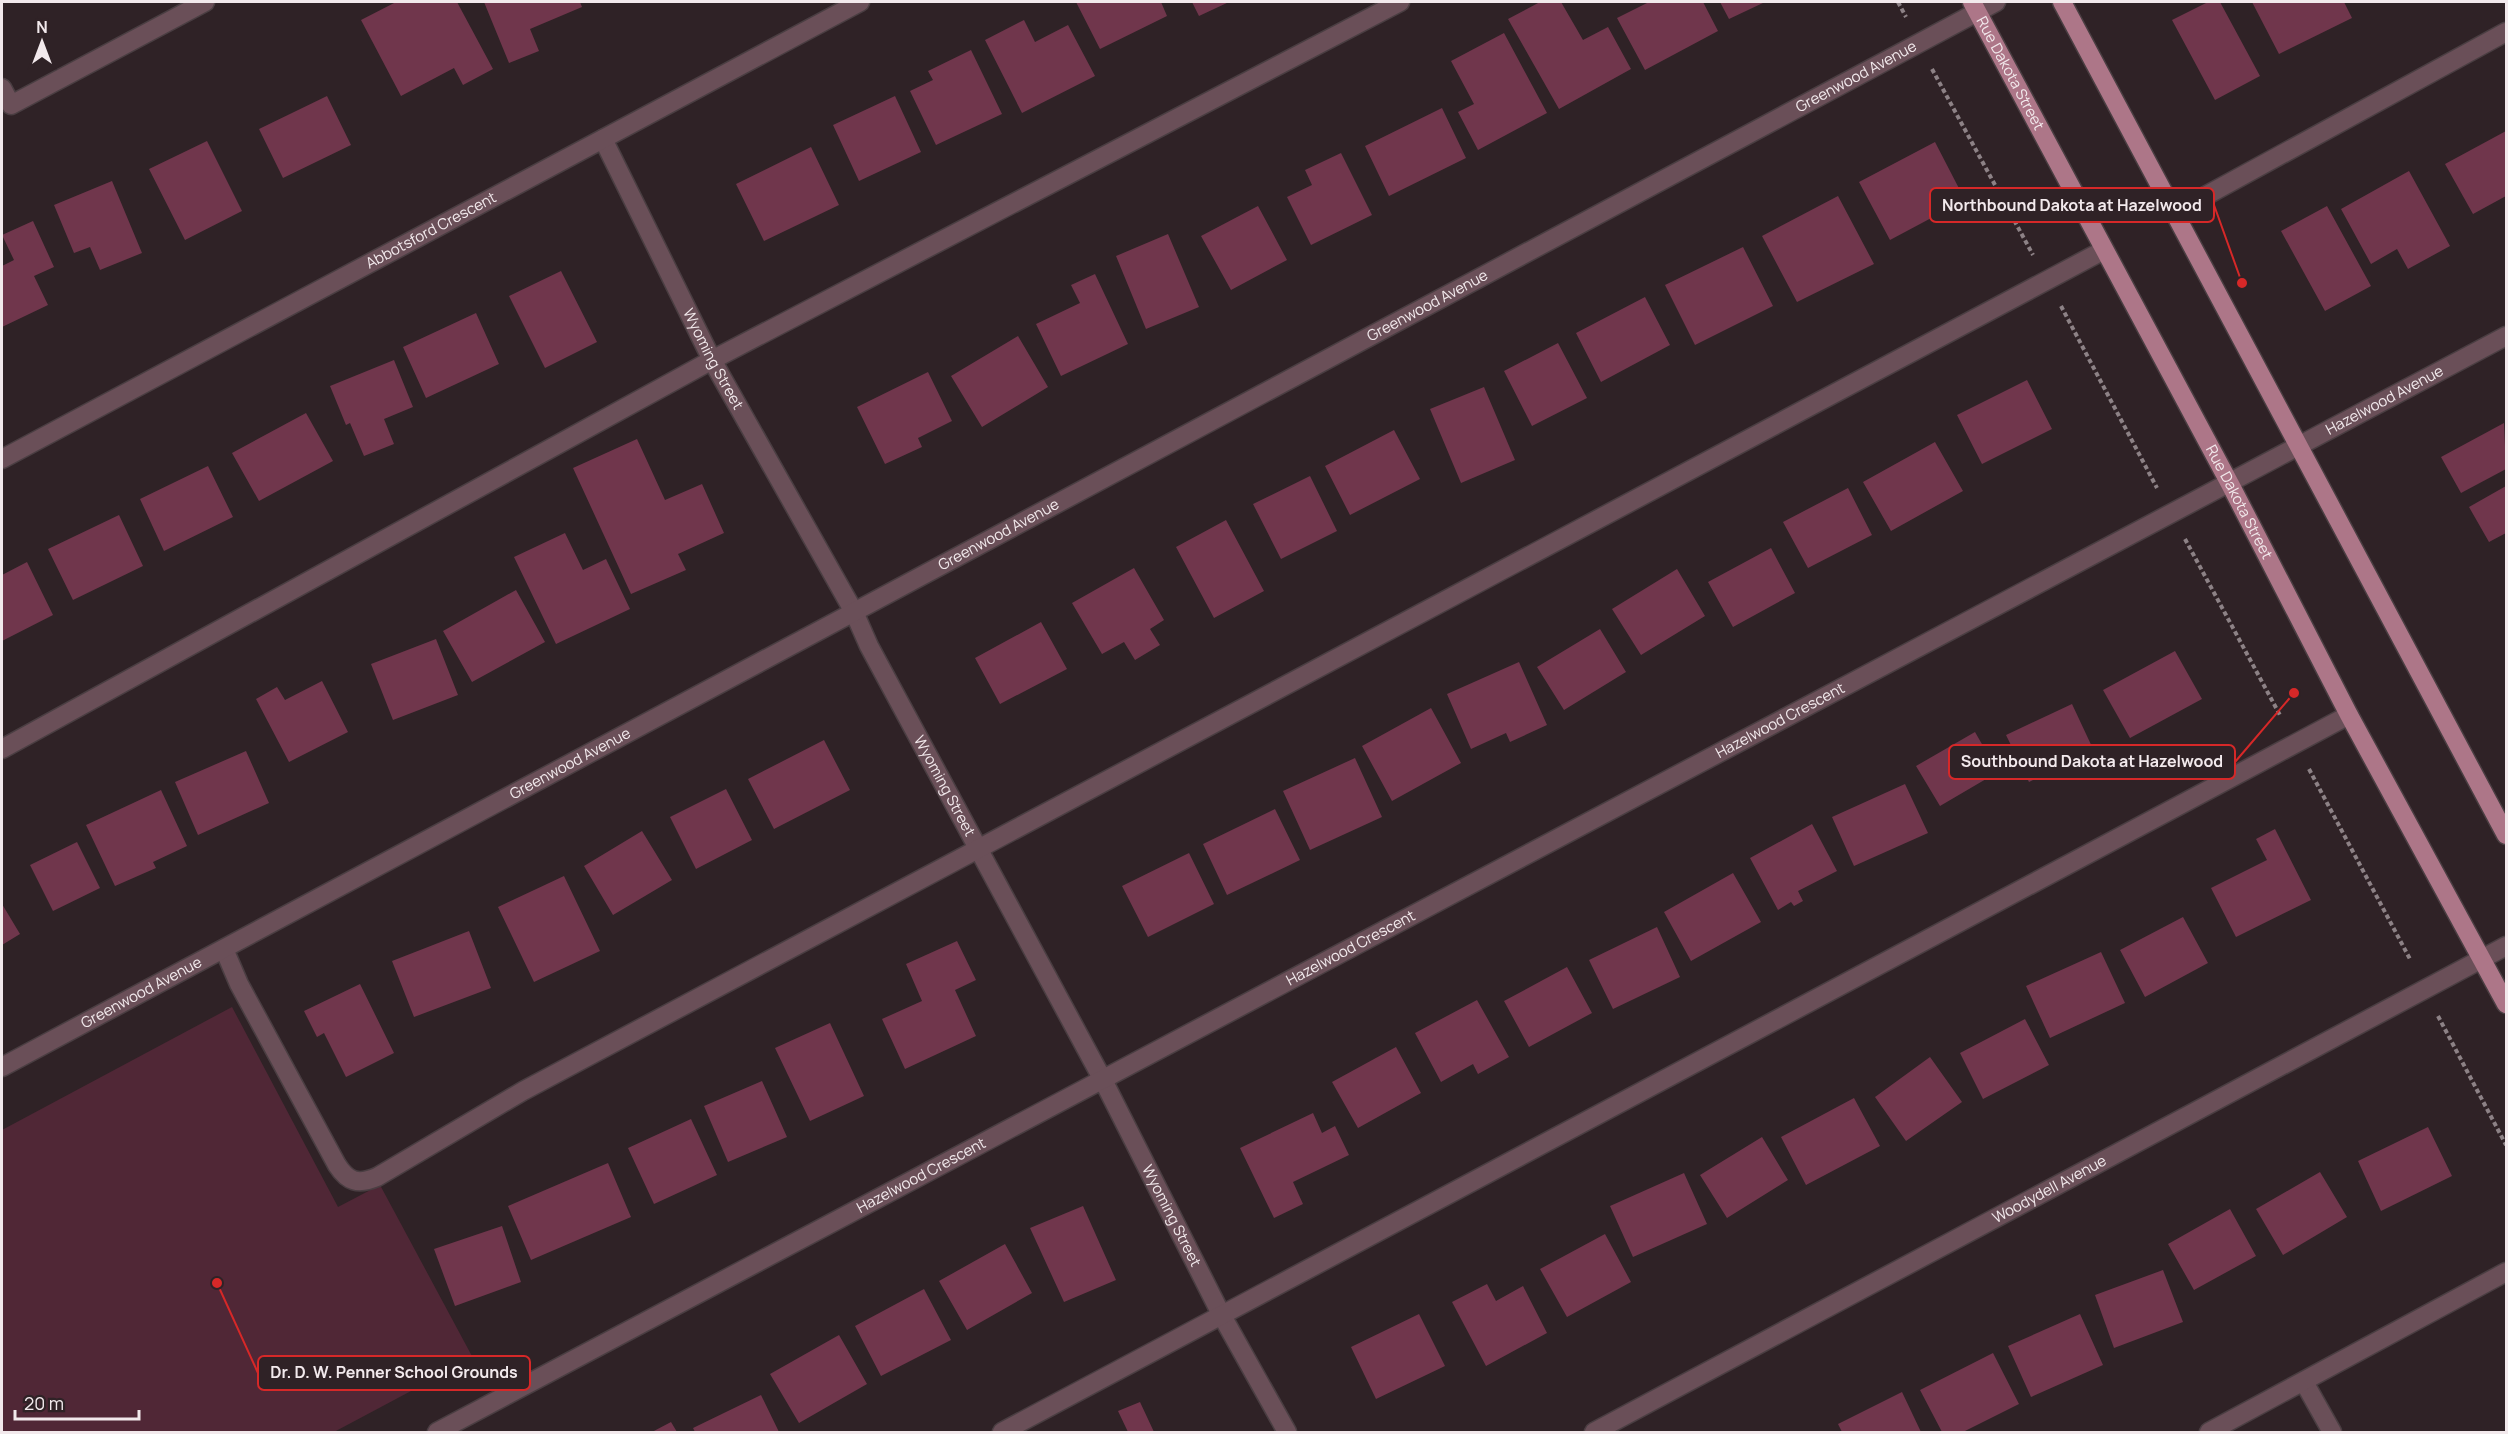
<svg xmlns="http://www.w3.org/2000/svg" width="2508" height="1434" viewBox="0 0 2508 1434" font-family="Manrope,sans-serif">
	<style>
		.green { fill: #502736 }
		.building { fill: #70364c }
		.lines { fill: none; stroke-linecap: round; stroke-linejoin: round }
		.minor-casing { stroke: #4a3e42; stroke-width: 21 }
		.major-casing { stroke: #4a3e42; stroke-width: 21 }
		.path { stroke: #8d8286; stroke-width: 4; stroke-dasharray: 4.5 3; stroke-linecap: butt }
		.minor { stroke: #6a4f58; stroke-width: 18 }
		.major { stroke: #ad7688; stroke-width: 18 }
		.labels { text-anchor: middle; stroke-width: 4.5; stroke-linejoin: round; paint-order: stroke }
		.street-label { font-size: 15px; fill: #f2e9ec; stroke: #2f2226 }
		.leader { fill: none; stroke: #d62828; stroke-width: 2 }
		.callout-dot { fill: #d62828; stroke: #2f2226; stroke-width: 2 }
		.callout { fill: #2f2226; stroke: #d62828; stroke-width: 2 }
		.callout-label { font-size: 16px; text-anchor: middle; font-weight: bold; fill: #f2e9ec }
	</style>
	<rect width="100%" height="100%" fill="#2f2226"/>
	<path class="green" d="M 232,1007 L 338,1207 L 380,1185 L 473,1358 L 334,1432 L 2,1432 L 2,1130 Z"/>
	<path class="building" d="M 396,2 L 457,2 L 493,69 L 463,85 L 454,68 L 401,96 L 361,20 Z
		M 484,2 L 580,2 L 582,7 L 530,29 L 539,51 L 509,63 Z
		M 1076,2 L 1161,2 L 1167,16 L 1100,49 Z
		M 1192,2 L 1229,2 L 1199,16 Z
		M 1540,2 L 1561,2 L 1583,40 L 1608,27 L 1631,69 L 1559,109 L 1508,19 Z
		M 1649,2 L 1703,2 L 1718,31 L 1645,70 L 1617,18 Z
		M 1720,2 L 1765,2 L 1729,19 Z
		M 2208,2 L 2220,2 L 2260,76 L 2215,100 L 2172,20 Z
		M 2252,2 L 2344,2 L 2352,18 L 2279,54 Z
		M 1024,20 L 1035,42 L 1068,25 L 1095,76 L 1022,113 L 985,40 Z
		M 1504,33 L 1547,113 L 1478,150 L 1458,112 L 1474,104 L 1451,61 Z
		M 971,50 L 1002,114 L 936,145 L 910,91 L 933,80 L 928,71 Z
		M 327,96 L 351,145 L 283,178 L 259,129 Z
		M 895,96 L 921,152 L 859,181 L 833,125 Z
		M 1442,108 L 1466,158 L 1389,196 L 1365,146 Z
		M 2506,131 L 2506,196 L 2473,214 L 2445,164 Z
		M 207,141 L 242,211 L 185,240 L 149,169 Z
		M 1935,142 L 1965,200 L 1890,240 L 1859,182 Z
		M 811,147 L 839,205 L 764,241 L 736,184 Z
		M 1341,153 L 1372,215 L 1311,245 L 1287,197 L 1312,185 L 1305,170 Z
		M 2409,171 L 2450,246 L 2408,269 L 2397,249 L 2371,264 L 2341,209 Z
		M 112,181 L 142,253 L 100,270 L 90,247 L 74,253 L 54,205 Z
		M 1838,196 L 1874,264 L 1797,302 L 1762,236 Z
		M 1258,206 L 1287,260 L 1231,290 L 1201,236 Z
		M 2327,206 L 2371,286 L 2325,311 L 2281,231 Z
		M 33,221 L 54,267 L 34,276 L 48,305 L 2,327 L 2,266 L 14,260 L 2,235 Z
		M 1168,234 L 1199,307 L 1146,329 L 1116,256 Z
		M 1743,247 L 1773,306 L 1695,345 L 1665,285 Z
		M 561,271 L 597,342 L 545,368 L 509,296 Z
		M 1095,274 L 1128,344 L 1061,376 L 1036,324 L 1080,303 L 1071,285 Z
		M 1645,297 L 1670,345 L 1601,382 L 1576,333 Z
		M 476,313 L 499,364 L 426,398 L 403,347 Z
		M 1018,336 L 1048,387 L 982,427 L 951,376 Z
		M 1558,343 L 1587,398 L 1532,426 L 1504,371 Z
		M 394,360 L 413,407 L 384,419 L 394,444 L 364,456 L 350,423 L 346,425 L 330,386 Z
		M 928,372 L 952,421 L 918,438 L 922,447 L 885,464 L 857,407 Z
		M 2027,380 L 2052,429 L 1982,464 L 1957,415 Z
		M 1484,387 L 1515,460 L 1461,483 L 1430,409 Z
		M 306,413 L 333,461 L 259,501 L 232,453 Z
		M 2504,423 L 2506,469 L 2461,493 L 2441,457 Z
		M 1394,430 L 1420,479 L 1350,515 L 1325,466 Z
		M 637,439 L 665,500 L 702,484 L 724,533 L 678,554 L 686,570 L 631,594 L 573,468 Z
		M 1935,442 L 1963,491 L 1891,531 L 1863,482 Z
		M 208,466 L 233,517 L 164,551 L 140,499 Z
		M 1310,476 L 1337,531 L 1281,559 L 1253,504 Z
		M 2506,486 L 2506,533 L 2489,542 L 2469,507 Z
		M 1848,488 L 1872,535 L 1808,568 L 1783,522 Z
		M 119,515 L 143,566 L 73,600 L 48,549 Z
		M 1226,520 L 1264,591 L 1214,618 L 1176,547 Z
		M 565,533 L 583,570 L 606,559 L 630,609 L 556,644 L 514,557 Z
		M 1771,548 L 1795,593 L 1733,627 L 1708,582 Z
		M 27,562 L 53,615 L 2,641 L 2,575 Z
		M 1134,568 L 1164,620 L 1150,629 L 1160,645 L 1135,660 L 1124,642 L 1102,654 L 1072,603 Z
		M 1677,569 L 1705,616 L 1641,655 L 1612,609 Z
		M 516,590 L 545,642 L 472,682 L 443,631 Z
		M 1041,622 L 1067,669 L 1000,704 L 975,658 Z
		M 1600,629 L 1626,672 L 1564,710 L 1537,667 Z
		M 436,639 L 458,695 L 393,720 L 371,664 Z
		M 2175,651 L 2202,699 L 2130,738 L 2103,690 Z
		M 1519,662 L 1547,725 L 1510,742 L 1506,733 L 1471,749 L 1447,694 Z
		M 322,681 L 348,732 L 289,762 L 256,699 L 277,687 L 285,700 Z
		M 2072,704 L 2094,751 L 2029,782 L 2006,735 Z
		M 1431,708 L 1461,763 L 1392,801 L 1362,746 Z
		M 1975,732 L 1998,772 L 1940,806 L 1916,766 Z
		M 824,740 L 850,790 L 774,829 L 748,779 Z
		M 246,751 L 269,803 L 198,835 L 175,782 Z
		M 1355,758 L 1382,817 L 1310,850 L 1283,791 Z
		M 1905,784 L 1928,833 L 1854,866 L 1832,817 Z
		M 726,789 L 752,840 L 696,869 L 670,817 Z
		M 161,790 L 187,846 L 153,862 L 156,868 L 115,886 L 86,825 Z
		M 1275,809 L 1300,860 L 1227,895 L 1203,844 Z
		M 1812,824 L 1837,871 L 1798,891 L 1803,901 L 1794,906 L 1791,902 L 1778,910 L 1750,858 Z
		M 2275,829 L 2311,900 L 2236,937 L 2211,888 L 2267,860 L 2256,839 Z
		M 642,831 L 672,880 L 613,915 L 584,866 Z
		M 77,842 L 100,888 L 53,911 L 30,865 Z
		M 1189,853 L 1214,904 L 1148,937 L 1122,886 Z
		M 1733,873 L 1761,922 L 1691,961 L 1664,912 Z
		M 564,876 L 600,951 L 534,982 L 498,907 Z
		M 2,904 L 20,934 L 2,945 Z
		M 2183,917 L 2208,963 L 2145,997 L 2120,950 Z
		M 1657,927 L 1680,977 L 1613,1009 L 1589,960 Z
		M 469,931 L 491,988 L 414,1017 L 392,961 Z
		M 957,941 L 976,980 L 955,990 L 976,1036 L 905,1069 L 882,1019 L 922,1001 L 906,964 Z
		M 2101,952 L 2125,1003 L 2050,1038 L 2026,986 Z
		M 1567,967 L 1592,1013 L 1529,1047 L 1504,1001 Z
		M 360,984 L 394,1053 L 346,1077 L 324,1033 L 317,1037 L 304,1011 Z
		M 1477,1000 L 1509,1057 L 1478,1074 L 1473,1064 L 1441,1082 L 1415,1033 Z
		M 2025,1019 L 2049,1065 L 1983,1099 L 1960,1053 Z
		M 830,1023 L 864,1096 L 810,1121 L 775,1048 Z
		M 1396,1047 L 1421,1093 L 1358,1128 L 1332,1082 Z
		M 1930,1057 L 1962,1102 L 1906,1141 L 1875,1097 Z
		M 762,1081 L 787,1137 L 728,1162 L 704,1106 Z
		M 1854,1098 L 1880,1146 L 1806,1185 L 1781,1137 Z
		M 1313,1113 L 1322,1133 L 1335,1126 L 1349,1155 L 1293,1182 L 1303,1204 L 1274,1218 L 1240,1148 Z
		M 691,1119 L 717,1175 L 654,1204 L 628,1148 Z
		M 2428,1127 L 2452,1176 L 2381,1211 L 2358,1161 Z
		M 1762,1137 L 1788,1180 L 1727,1218 L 1700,1175 Z
		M 608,1163 L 631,1217 L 531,1260 L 508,1206 Z
		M 2320,1172 L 2347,1217 L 2283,1255 L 2256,1209 Z
		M 1684,1173 L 1707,1224 L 1633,1257 L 1610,1206 Z
		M 1083,1206 L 1116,1280 L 1064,1302 L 1030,1228 Z
		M 2230,1209 L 2256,1256 L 2194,1290 L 2168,1244 Z
		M 502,1226 L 521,1282 L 455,1306 L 434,1249 Z
		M 1605,1234 L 1631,1282 L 1567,1317 L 1540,1269 Z
		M 1005,1244 L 1032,1293 L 967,1330 L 939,1281 Z
		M 2163,1270 L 2183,1322 L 2114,1348 L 2095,1295 Z
		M 1487,1284 L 1496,1301 L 1523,1286 L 1547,1333 L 1486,1366 L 1452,1302 Z
		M 924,1289 L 951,1340 L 881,1376 L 855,1326 Z
		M 1419,1314 L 1445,1366 L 1376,1399 L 1351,1347 Z
		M 2080,1314 L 2103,1365 L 2031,1397 L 2008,1346 Z
		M 839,1335 L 867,1384 L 799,1423 L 770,1374 Z
		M 1993,1353 L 2019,1404 L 1963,1432 L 1942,1432 L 1920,1390 Z
		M 1902,1392 L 1921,1432 L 1842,1432 L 1838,1424 Z
		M 761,1395 L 779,1432 L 695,1432 L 693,1428 Z
		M 1140,1402 L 1154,1432 L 1128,1432 L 1118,1411 Z
		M 671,1422 L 677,1432 L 652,1432 Z"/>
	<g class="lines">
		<g class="minor-casing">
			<g id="minor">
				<path d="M 2,88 L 11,105 L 205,2"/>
				<path id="s1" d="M 603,139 L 712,360 L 854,612 L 869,646 L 1104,1082 L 1221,1314 L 1287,1432"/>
				<path d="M 2174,213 L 2506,32"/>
				<path id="s2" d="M 2,459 L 860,2"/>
				<path d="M 2,749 L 712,360 L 1400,2"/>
				<path d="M 224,949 L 239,984 L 337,1165 C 348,1182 358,1185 377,1177 L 523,1091 L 2104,250"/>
				<path id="s3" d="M 2,1067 L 1996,2"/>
				<path d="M 2304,1382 L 2332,1432"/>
				<path id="s4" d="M 437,1432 L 2506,336"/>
				<path d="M 1002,1432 L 2349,715"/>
				<path id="s5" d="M 1594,1432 L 2506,946"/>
				<path d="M 2209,1432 L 2506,1272"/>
			</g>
		</g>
		<g class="major-casing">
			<g id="major">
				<path id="s6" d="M 1972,2 L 2230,484 L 2349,715 L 2506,1004"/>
				<path d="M 2062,2 L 2506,835"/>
			</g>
		</g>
		<path class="path" d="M 1898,2 L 1906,17
			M 1932,69 L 2033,255
			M 2061,306 L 2157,488
			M 2185,539 L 2281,717
			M 2309,769 L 2411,961
			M 2438,1016 L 2506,1145"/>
		<use href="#minor" class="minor"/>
		<use href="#major" class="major"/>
	</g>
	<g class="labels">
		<g class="street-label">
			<text dy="5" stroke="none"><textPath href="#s6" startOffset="81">Rue Dakota Street</textPath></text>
			<text dy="5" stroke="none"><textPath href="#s3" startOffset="2102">Greenwood Avenue</textPath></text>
			<text dy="5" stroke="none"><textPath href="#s2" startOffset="486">Abbotsford Crescent</textPath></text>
			<text dy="5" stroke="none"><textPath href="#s3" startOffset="1616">Greenwood Avenue</textPath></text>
			<text dy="5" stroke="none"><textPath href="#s1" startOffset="246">Wyoming Street</textPath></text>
			<text dy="5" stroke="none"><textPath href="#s4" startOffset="2204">Hazelwood Avenue</textPath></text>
			<text dy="5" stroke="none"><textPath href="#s6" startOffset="567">Rue Dakota Street</textPath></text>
			<text dy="5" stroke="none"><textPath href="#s3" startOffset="1130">Greenwood Avenue</textPath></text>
			<text dy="5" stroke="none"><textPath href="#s4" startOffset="1520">Hazelwood Crescent</textPath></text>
			<text dy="5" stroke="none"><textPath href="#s3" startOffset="644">Greenwood Avenue</textPath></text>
			<text dy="5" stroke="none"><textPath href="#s1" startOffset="732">Wyoming Street</textPath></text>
			<text dy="5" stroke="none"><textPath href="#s4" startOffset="1034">Hazelwood Crescent</textPath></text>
			<text dy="5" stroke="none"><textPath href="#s3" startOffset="158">Greenwood Avenue</textPath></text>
			<text dy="5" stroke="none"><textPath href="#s4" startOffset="548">Hazelwood Crescent</textPath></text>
			<text dy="5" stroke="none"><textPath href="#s5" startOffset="516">Woodydell Avenue</textPath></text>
			<text dy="5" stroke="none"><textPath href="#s1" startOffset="1218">Wyoming Street</textPath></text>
		</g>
	</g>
	<path class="leader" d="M2242 283L2214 205M2294 693L2235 762M217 1283L258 1373"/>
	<g class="callout-dot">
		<circle cx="2242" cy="283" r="6"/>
		<circle cx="2294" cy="693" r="6"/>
		<circle cx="217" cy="1283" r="6"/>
	</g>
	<g class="callout">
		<rect x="1930" y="188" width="284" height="34" rx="6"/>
		<rect x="1949" y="745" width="286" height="34" rx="6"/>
		<rect x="258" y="1356" width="272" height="34" rx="6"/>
	</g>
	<g class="callout-label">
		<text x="2072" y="211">Northbound Dakota at Hazelwood</text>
		<text x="2092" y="767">Southbound Dakota at Hazelwood</text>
		<text x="394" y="1378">Dr. D. W. Penner School Grounds</text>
	</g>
	<rect width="2508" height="1434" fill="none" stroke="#f2e9ec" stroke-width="6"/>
	<g transform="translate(42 42)" stroke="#2f2226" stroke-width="4.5" paint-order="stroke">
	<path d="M0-4.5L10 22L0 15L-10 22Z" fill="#f2e9ec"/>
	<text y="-9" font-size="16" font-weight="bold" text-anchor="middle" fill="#f2e9ec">N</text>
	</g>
	<path d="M15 1410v9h124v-9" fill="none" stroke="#f2e9ec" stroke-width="3"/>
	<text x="24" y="1410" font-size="18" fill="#f2e9ec" stroke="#2f2226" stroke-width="4.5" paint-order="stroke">20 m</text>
</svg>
